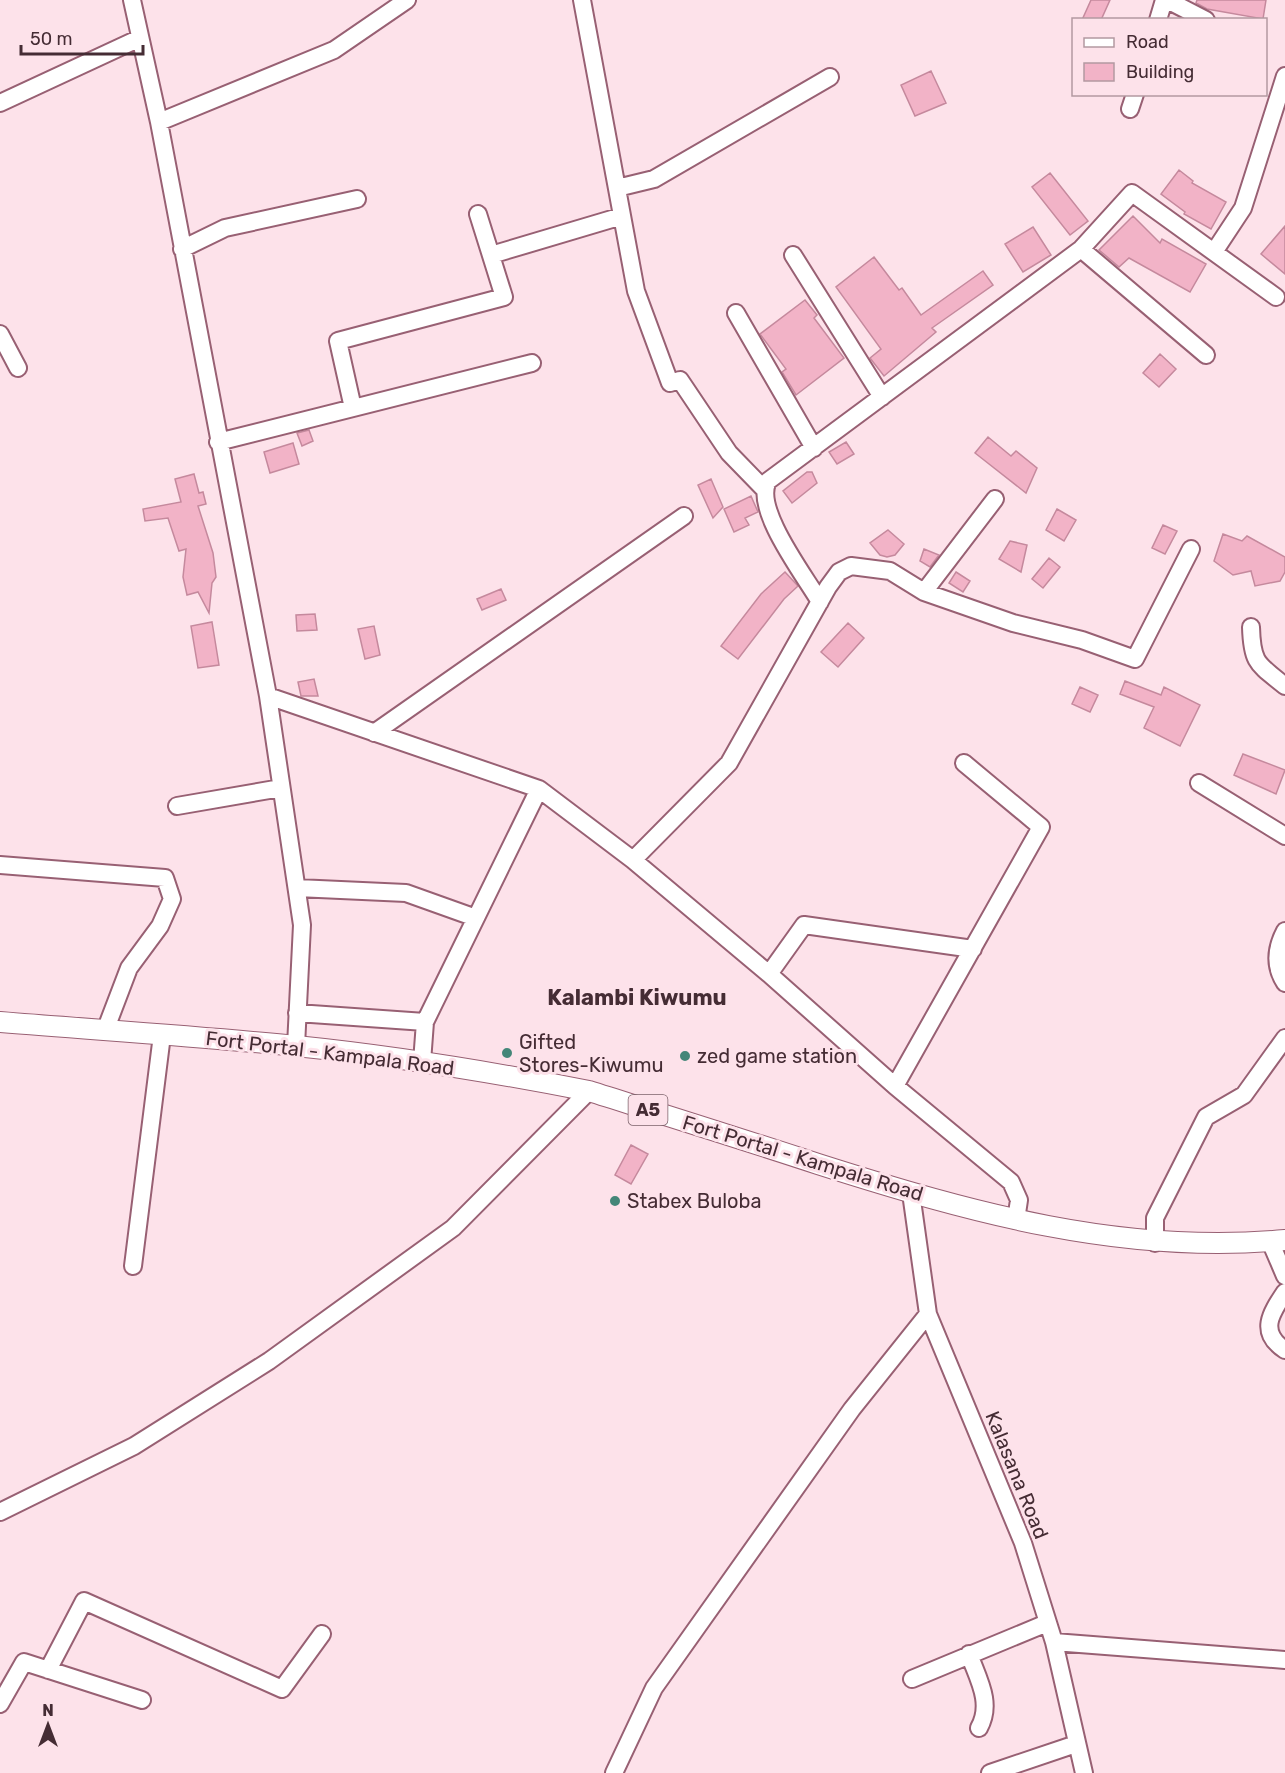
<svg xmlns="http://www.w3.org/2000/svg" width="1285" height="1773" viewBox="0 0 1285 1773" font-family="Rubik,sans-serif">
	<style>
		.building { fill: #f2b3c7; stroke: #c5899d; stroke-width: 1.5 }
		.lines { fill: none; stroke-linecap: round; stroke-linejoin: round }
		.minor-casing { stroke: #986073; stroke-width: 20 }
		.major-casing { stroke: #986073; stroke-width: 22 }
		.minor { stroke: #fff; stroke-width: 16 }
		.major { stroke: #fff; stroke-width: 20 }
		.poi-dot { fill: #448678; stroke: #fde2ea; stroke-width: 2 }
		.labels { text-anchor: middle; stroke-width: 6; stroke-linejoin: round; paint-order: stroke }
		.shield { fill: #fde2ea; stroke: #7c636b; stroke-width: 1.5 }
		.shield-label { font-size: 18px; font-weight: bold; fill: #452c34 }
		.poi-label { font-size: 20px; fill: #452c34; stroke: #fde2ea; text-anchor: start }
		.street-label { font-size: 20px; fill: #452c34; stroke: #fde2ea }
		.quarter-label { font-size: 22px; font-weight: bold; fill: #452c34; stroke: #fde2ea }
	</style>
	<rect width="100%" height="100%" fill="#fde2ea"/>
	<path class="building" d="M 1091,0 L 1110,0 L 1101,20 L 1082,20 Z
		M 1197,0 L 1266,0 L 1263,19 L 1207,9 L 1196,3 Z
		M 931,71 L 946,103 L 915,116 L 901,85 Z
		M 1179,170 L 1193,181 L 1192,183 L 1226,202 L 1211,229 L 1184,214 L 1185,212 L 1161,194 Z
		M 1050,173 L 1088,221 L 1070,235 L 1032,187 Z
		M 1133,216 L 1160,243 L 1162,239 L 1206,264 L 1190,292 L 1129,258 L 1119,267 L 1099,250 Z
		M 1285,226 L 1285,274 L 1261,254 Z
		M 1033,227 L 1051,255 L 1023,272 L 1005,244 Z
		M 874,257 L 899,290 L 902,288 L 921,315 L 983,271 L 993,285 L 932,328 L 936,332 L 884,376 L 870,358 L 881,349 L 836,287 Z
		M 805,300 L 817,315 L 814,318 L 844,358 L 796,395 L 782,372 L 786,369 L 760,334 Z
		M 1160,354 L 1176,369 L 1159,387 L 1143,373 Z
		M 309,430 L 313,441 L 302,446 L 297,433 Z
		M 988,437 L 1011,456 L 1016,451 L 1037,468 L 1026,493 L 975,453 Z
		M 846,442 L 854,454 L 837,464 L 829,452 Z
		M 293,443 L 299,464 L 270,473 L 264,452 Z
		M 807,472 L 812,472 L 817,483 L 792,503 L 783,491 Z
		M 194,474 L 199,493 L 203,492 L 206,504 L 198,506 L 213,553 L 216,577 L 212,583 L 209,613 L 198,592 L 187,595 L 183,577 L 186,549 L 179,551 L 168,518 L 145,521 L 143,509 L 181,502 L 175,479 Z
		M 711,479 L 723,507 L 713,518 L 698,485 Z
		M 751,496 L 758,512 L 745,518 L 749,525 L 734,532 L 724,509 Z
		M 1057,509 L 1076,520 L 1064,541 L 1046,530 Z
		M 1163,525 L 1177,531 L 1165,554 L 1152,548 Z
		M 888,530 L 904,544 L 895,555 L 887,557 L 880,555 L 870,543 Z
		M 1223,534 L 1242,541 L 1247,536 L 1285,557 L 1285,572 L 1280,581 L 1255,586 L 1251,571 L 1233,575 L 1214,561 Z
		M 1010,541 L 1027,545 L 1021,572 L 999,559 Z
		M 924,549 L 939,555 L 930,567 L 920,561 Z
		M 1049,558 L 1060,567 L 1043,588 L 1032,579 Z
		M 785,572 L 798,586 L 784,599 L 738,659 L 721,646 L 761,594 Z
		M 956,572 L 970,581 L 963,592 L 949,583 Z
		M 501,589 L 506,600 L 482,610 L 477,599 Z
		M 315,614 L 317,630 L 297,631 L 296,615 Z
		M 212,622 L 219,665 L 198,668 L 191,626 Z
		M 848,623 L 864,638 L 838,667 L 821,652 Z
		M 374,626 L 380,655 L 365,659 L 358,629 Z
		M 314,679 L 318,696 L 301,696 L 298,682 Z
		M 1125,681 L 1161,695 L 1164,687 L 1200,705 L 1180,746 L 1144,728 L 1154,707 L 1120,694 Z
		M 1080,687 L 1098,695 L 1090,712 L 1072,704 Z
		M 1243,754 L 1285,770 L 1276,794 L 1234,775 Z
		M 631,1145 L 648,1154 L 631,1184 L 615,1175 Z"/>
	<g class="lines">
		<g class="minor-casing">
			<path id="minor" d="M 132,0 L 159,122 L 268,696 L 302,925 L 296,1046
				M 582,0 L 636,291 L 670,383 L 680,380 L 729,453 L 764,489
				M 1167,0 L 1206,20
				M 1158,20 L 1164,0
				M 0,103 L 140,38
				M 1130,109 L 1135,94
				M 159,122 L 334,50 L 407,0
				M 617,188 L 654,179 L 830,77
				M 182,249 L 225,228 L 357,199
				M 1081,249 L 1206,355
				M 1214,252 L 1243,208 L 1285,76
				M 491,255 L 622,216
				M 793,255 L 882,397
				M 736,313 L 814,448
				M 0,334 L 18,368
				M 353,408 L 338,341 L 504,297 L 478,214
				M 218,442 L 532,363
				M 924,592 L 995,499
				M 820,602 C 805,576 753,509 768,481 L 1081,249 L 1132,193 L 1276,297
				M 1251,627 C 1252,664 1258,664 1285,686
				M 268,696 L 539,789 L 633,860 L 769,974 L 895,1086 L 1011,1182 L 1019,1200 L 1016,1220
				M 374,733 L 684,516
				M 1199,783 L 1285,836
				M 177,806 L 281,788
				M 633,860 L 729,763 L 828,587 L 839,572 L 851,566 L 890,571 L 924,592 L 1013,623 L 1082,640 L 1135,659 L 1191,549
				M 0,865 L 165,878 L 172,899 L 160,926 L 129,968 L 105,1031
				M 297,888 L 406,893 L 476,918
				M 1285,931 C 1276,948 1274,966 1285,983
				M 769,974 L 804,925 L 973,949
				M 297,1013 L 425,1022
				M 422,1062 L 425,1022 L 539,789
				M 895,1086 L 1041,827 L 964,763
				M 911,1193 L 928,1314 L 1023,1543 L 1054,1642 L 1084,1773
				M 1270,1241 L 1285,1276
				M 1155,1243 L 1155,1218 L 1206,1117 L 1244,1095 L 1285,1038
				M 133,1266 L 162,1035
				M 1285,1292 C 1271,1313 1258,1332 1285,1350
				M 0,1512 L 134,1446 L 269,1361 L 453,1228 L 589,1091
				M 1054,1642 L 1285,1660
				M 969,1654 C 978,1679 993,1703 979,1728
				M 48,1670 L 84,1601 L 282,1689 L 322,1634
				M 912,1679 L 1047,1623
				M 0,1704 L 24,1662 L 142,1700
				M 614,1773 L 654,1688 L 852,1409 L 928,1314
				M 990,1773 L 1076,1744"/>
		</g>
		<g class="major-casing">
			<path id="major" d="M 0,1022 C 98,1030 197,1036 296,1046 C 394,1056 492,1072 589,1091 C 665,1115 742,1139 818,1164 C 972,1213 1122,1255 1285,1240"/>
		</g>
		<use href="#minor" class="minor"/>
		<use href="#major" class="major"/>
	</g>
	<g class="poi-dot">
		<circle cx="507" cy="1053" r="6"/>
		<circle cx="685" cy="1056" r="6"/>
		<circle cx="615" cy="1201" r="6"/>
	</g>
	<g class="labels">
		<rect class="shield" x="628.5" y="1095" width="39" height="30" rx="4.5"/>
		<g class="shield-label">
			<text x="648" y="1116">A5</text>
		</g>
		<g class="poi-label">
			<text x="519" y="1049">Gifted<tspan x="519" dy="23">Stores-Kiwumu</tspan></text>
			<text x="697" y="1063">zed game station</text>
			<text x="627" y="1208">Stabex Buloba</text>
		</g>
		<g class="street-label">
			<text transform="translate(330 1053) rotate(7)" y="7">Fort Portal - Kampala Road</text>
			<text transform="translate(803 1158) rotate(17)" y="7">Fort Portal - Kampala Road</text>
			<text transform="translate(1017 1475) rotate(68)" y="7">Kalasana Road</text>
		</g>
		<g class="quarter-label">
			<text x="637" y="1005">Kalambi Kiwumu</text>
		</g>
	</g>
	<rect x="1072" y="18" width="195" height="78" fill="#fde2ea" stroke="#b399a1" stroke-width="1.5"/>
	<rect x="1084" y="38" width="30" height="9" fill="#ffffff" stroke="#b399a1" stroke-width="1.5"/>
	<text x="1126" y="48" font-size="18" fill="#452c34">Road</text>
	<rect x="1084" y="63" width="30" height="18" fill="#f2b3c7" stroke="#b399a1" stroke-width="1.5"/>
	<text x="1126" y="78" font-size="18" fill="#452c34">Building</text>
	<g transform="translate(48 1725)" stroke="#fde2ea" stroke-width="4.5" paint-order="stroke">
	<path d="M0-4.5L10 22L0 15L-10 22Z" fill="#452c34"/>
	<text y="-9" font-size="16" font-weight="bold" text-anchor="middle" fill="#452c34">N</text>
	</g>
	<path d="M21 45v9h122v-9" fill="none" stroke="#452c34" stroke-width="3"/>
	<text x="30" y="45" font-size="18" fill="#452c34" stroke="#fde2ea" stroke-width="4.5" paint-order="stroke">50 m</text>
</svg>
